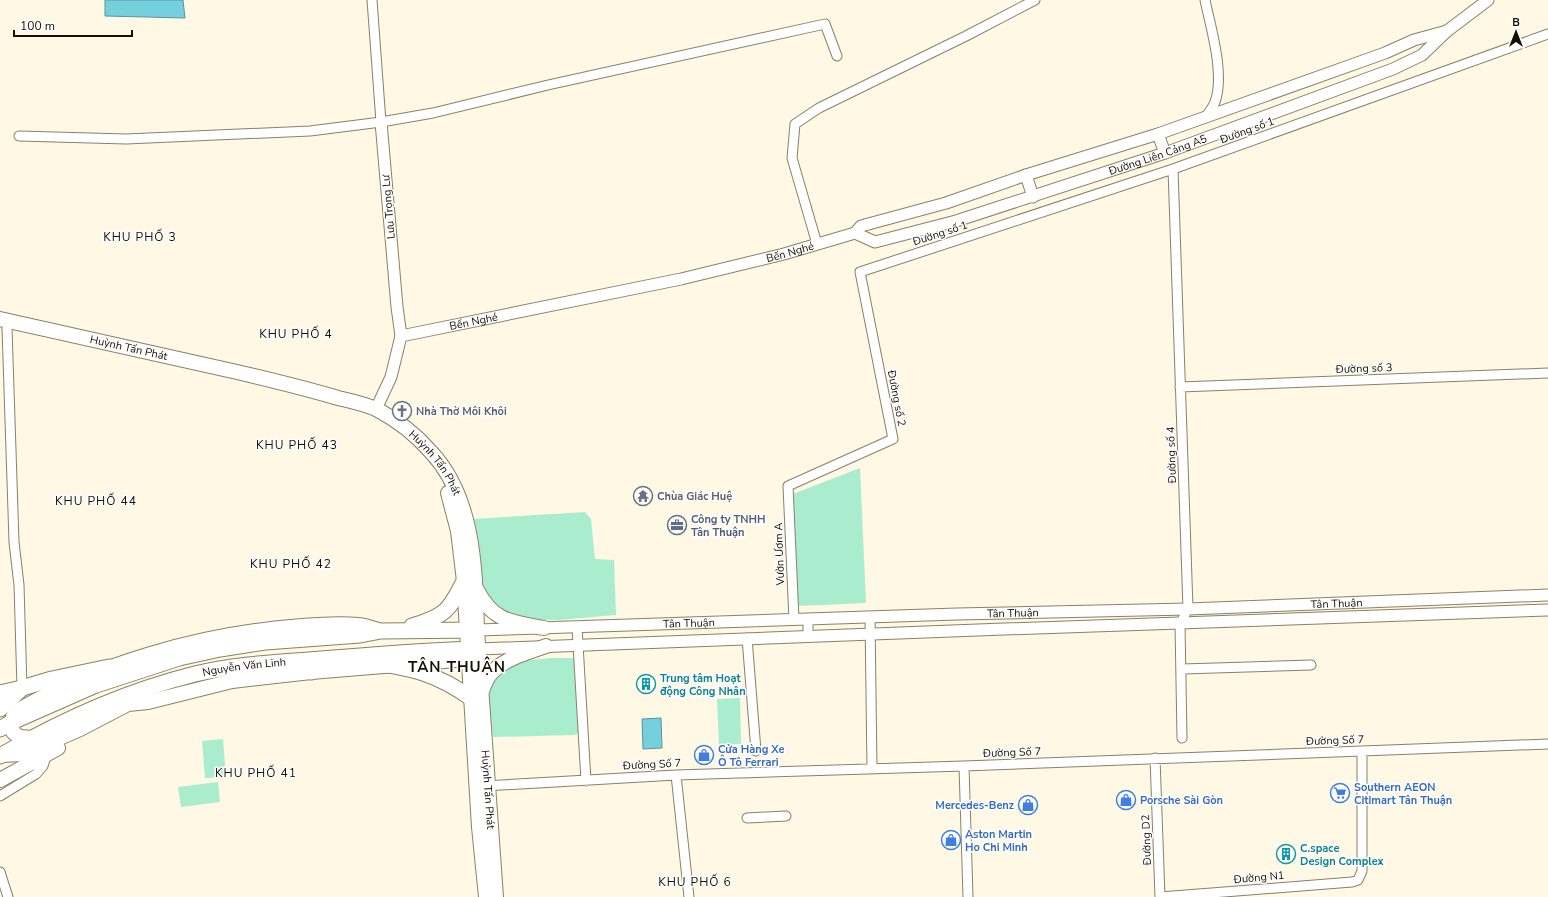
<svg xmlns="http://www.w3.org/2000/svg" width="1548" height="897" viewBox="0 0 1548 897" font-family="'Nunito Sans',sans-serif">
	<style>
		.green { fill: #a9edce }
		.water { fill: #75d0de; stroke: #58969d }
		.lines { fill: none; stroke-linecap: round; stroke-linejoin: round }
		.minor-casing { stroke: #8a8164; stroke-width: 11 }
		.tertiary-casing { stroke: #8a8164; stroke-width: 13 }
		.primary-casing { stroke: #8a8164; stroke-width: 16 }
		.trunk-casing { stroke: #8a8164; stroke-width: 17 }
		.minor { stroke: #fff; stroke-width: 9 }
		.tertiary { stroke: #fff; stroke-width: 11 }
		.primary { stroke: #fff; stroke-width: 14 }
		.trunk { stroke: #fff; stroke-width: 15 }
		.labels { text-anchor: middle; stroke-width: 3; stroke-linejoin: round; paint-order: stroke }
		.street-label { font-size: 11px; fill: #141006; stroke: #fff }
		.worship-label { font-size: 11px; font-weight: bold; fill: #5b616d; stroke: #fff; text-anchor: start }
		.service-label { font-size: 11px; font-weight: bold; fill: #4e5e75; stroke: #fff; text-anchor: start }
		.culture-label { font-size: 11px; font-weight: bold; fill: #0d838f; stroke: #fff; text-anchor: start }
		.shop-label { font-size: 11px; font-weight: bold; fill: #366cbe; stroke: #fff; text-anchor: start }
		.neighbourhood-label { font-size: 12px; letter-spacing: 1px; fill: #141006; stroke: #fff }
		.district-label { font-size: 15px; font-weight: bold; letter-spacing: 1px; fill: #141006; stroke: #fff }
	</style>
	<rect width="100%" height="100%" fill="#fef8e5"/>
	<path class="green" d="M 860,468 L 866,603 L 797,606 L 793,494 Z
		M 585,512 L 591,519 L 595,559 L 614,560 L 616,615 L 559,620 L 525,620 L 491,607 L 479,584 L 474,519 Z
		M 551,658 L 576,658 L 581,732 L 574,735 L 493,737 L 487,687 L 490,678 L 521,661 Z
		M 740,698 L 741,744 L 719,744 L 717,699 Z
		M 223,739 L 226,777 L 205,778 L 202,741 Z
		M 218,782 L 220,802 L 181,807 L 178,787 Z"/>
	<path class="water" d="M 105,0 L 183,0 L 185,18 L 105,16 Z
		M 661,718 L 662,748 L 643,749 L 642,719 Z"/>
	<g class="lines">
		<g class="minor-casing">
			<path id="minor" d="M 372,0 L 381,122
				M 1205,118 C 1208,113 1213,108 1215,102 C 1225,74 1211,29 1205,0
				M 19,136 L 126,139 L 310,131 L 381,122 L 433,113 L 548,85 L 825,24 L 837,56
				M 1173,169 L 1188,609 L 1180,624 L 1182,738
				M 817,244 L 792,158 L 795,124 L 819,108 L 966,36 L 1035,0
				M 7,328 L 14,542 L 19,585 L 22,688
				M 1180,387 L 1548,373
				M 870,617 L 872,769
				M 794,620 L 788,486 L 893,439 L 860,272 L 1173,169 L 1548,34
				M 808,620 L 808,635
				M 577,627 L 586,781
				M 747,638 L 756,751
				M 1182,669 L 1311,665
				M 1155,758 L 1160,897 L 1352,882 L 1358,880 L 1362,871 L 1362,751
				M 964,766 L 968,897
				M 676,775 L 689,897
				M 484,786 L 676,775 L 964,766 L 1548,744
				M 0,796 L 36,774 L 43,766 L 47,753
				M 747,818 L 786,816
				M 0,872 L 8,897"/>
		</g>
		<g class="tertiary-casing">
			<g id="tertiary">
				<path d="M 1158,134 L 1165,153"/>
				<path d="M 1026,175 L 1033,197"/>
				<path id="s1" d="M 855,233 L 875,242 L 956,221 L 1165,153 L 1393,69 L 1422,55 L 1447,31 L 1488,0"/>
				<path id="s2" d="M 401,336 L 681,279 L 784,254 L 855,233 L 861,226 L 946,203 L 1026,175 L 1158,134 L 1385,53 L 1414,40 L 1447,31"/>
				<path d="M 376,409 L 391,377 L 401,336 L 397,307 L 381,122"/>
				<path id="s3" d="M 477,630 L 957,614 L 1188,609 L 1548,595"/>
				<path d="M 479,649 C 835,633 1192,624 1548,610"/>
			</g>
		</g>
		<g class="primary-casing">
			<g id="primary">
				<path id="s4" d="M 0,319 C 79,336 158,354 237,372 C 271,380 304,388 338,398 C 351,401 366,404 378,410 C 397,420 417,436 431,452 C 475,499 475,571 477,630 L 496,897"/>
				<path d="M 448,493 L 458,531 L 464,581 L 479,827 L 486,897"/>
				<path d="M 477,590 C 493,622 512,622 544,628"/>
				<path d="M 482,691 C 484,686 486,680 489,676 C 501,659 527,653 546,646"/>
				<path d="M 33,738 L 19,737 L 13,732 C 11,724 11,717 17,711 C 97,664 198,635 291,627 C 313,625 336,623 358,625 C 365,625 374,629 381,631"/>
				<path d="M 1,755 L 23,754 L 80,729 L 128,704 L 148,702 L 232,681 L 311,672 L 468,659"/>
				<path d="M 0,780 L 58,748"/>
			</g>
		</g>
		<g class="trunk-casing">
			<g id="trunk">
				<path d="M 412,626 C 445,616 449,611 464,581"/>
				<path d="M 366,662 C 409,667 437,673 472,699"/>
				<path d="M 311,672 L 330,659"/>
				<path d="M 0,693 L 22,688 L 52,679 L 109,667"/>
				<path d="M 0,709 L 22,688"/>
				<path d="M 0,729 L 12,722 L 96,685 L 179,658 L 220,649 L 265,642 L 360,635 L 381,631 L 477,630"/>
				<path id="s5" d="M 0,756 C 60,721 127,691 195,674 C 241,663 287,662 334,658 C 382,654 431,650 479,649"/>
			</g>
		</g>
		<use href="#minor" class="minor"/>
		<use href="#tertiary" class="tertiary"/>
		<use href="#primary" class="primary"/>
		<use href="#trunk" class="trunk"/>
	</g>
	<defs>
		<g id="church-ring" transform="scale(1)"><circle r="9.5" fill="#fff" stroke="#6b7280" stroke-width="1.5"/><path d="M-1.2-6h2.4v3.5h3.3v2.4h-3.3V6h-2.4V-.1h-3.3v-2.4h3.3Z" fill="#6b7280"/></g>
		<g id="temple-ring" transform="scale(1)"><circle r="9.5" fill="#fff" stroke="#6b7280" stroke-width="1.5"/><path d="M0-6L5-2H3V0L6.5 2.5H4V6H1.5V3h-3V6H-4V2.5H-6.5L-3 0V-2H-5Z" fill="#6b7280"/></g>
		<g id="office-ring" transform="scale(1)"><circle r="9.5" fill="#fff" stroke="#5c6f8a" stroke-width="1.5"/><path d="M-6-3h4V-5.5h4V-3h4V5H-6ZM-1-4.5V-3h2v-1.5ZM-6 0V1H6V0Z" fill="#5c6f8a"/></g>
		<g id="building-ring" transform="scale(1)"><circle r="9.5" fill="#fff" stroke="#0f9aa8" stroke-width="1.5"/><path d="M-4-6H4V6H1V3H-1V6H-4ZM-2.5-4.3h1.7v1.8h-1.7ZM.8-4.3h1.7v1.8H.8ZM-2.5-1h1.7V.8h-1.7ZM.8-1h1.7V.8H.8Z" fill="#0f9aa8"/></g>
		<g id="shop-ring" transform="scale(1)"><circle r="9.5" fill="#fff" stroke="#3f7fe0" stroke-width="1.5"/><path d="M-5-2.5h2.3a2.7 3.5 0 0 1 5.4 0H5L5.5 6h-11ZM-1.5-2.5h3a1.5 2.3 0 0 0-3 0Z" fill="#3f7fe0"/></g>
		<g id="supermarket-ring" transform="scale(1)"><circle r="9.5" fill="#fff" stroke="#3f7fe0" stroke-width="1.5"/><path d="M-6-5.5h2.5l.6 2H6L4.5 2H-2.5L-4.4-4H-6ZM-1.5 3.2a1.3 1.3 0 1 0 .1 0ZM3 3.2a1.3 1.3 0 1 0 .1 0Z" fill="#3f7fe0"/></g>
	</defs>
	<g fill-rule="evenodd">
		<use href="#church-ring" x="402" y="411"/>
		<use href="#temple-ring" x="643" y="496"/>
		<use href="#office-ring" x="677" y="525"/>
		<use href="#building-ring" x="646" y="684"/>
		<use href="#shop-ring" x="704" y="755"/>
		<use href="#supermarket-ring" x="1340" y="793"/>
		<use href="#shop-ring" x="1126" y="800"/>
		<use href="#shop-ring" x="1028" y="805"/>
		<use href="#shop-ring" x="951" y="840"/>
		<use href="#building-ring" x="1286" y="854"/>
	</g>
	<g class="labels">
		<g class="street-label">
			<text transform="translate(1247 130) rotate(-20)" y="4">Đường số 1</text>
			<text dy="4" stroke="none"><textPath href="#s1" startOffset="318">Đường Liên Cảng A5</textPath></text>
			<text transform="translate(388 207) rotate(-95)" y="4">Lưu Trọng Lư</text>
			<text transform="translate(940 233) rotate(-18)" y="4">Đường số 1</text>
			<text dy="4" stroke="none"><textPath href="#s2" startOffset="398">Bến Nghé</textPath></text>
			<text dy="4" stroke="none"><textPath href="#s2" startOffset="74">Bến Nghé</textPath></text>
			<text dy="4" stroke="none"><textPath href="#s4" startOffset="132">Huỳnh Tấn Phát</textPath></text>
			<text transform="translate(1364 368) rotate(-2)" y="4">Đường số 3</text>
			<text transform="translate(897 398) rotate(79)" y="4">Đường số 2</text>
			<text transform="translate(1171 455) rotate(-92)" y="4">Đường số 4</text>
			<text dy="4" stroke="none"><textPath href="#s4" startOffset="468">Huỳnh Tấn Phát</textPath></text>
			<text transform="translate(779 554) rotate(-92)" y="4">Vườn Ươm A</text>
			<text dy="4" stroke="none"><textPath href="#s3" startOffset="860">Tân Thuận</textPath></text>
			<text dy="4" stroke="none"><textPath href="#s3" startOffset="536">Tân Thuận</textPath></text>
			<text dy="4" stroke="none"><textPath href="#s3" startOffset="212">Tân Thuận</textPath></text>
			<text dy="4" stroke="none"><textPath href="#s5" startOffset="262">Nguyễn Văn Linh</textPath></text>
			<text transform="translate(1335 740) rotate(-2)" y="4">Đường Số 7</text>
			<text transform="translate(1012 752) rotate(-2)" y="4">Đường Số 7</text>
			<text transform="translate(652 764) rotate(-3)" y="4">Đường Số 7</text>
			<text dy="4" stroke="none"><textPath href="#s4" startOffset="805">Huỳnh Tấn Phát</textPath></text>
			<text transform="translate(1146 840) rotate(-92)" y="4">Đường D2</text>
			<text transform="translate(1259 877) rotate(-5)" y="4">Đường N1</text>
		</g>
		<g class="worship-label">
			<text x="416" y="415">Nhà Thờ Môi Khôi</text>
			<text x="657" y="500">Chùa Giác Huệ</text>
		</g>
		<g class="service-label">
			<text x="691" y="523">Công ty TNHH<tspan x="691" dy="13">Tân Thuận</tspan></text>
		</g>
		<g class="culture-label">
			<text x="660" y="682">Trung tâm Hoạt<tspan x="660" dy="13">động Công Nhân</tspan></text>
			<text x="1300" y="852">C.space<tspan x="1300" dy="13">Design Complex</tspan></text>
		</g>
		<g class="shop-label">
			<text x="718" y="753">Cửa Hàng Xe<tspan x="718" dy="13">Ô Tô Ferrari</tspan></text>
			<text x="1354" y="791">Southern AEON<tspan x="1354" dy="13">Citimart Tân Thuận</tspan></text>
			<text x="1140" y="804">Porsche Sài Gòn</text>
			<text x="1014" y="809" text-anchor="end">Mercedes-Benz</text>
			<text x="965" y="838">Aston Martin<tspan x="965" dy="13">Ho Chi Minh</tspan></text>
		</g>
		<g class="neighbourhood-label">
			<text x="140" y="241">KHU PHỐ 3</text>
			<text x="296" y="338">KHU PHỐ 4</text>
			<text x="297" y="449">KHU PHỐ 43</text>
			<text x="96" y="505">KHU PHỐ 44</text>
			<text x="291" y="568">KHU PHỐ 42</text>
			<text x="256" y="777">KHU PHỐ 41</text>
			<text x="695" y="886">KHU PHỐ 6</text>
		</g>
		<g class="district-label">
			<text x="457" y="672">TÂN THUẬN</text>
		</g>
	</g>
	<g transform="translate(1516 32)" stroke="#ffffff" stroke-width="3" paint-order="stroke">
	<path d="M0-3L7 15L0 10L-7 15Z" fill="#141006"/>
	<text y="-6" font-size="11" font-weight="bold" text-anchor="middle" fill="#141006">B</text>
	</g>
	<path d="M14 30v6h118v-6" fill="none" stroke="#141006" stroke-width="2"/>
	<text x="20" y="30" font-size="12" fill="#141006" stroke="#ffffff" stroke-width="3" paint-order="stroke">100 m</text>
</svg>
